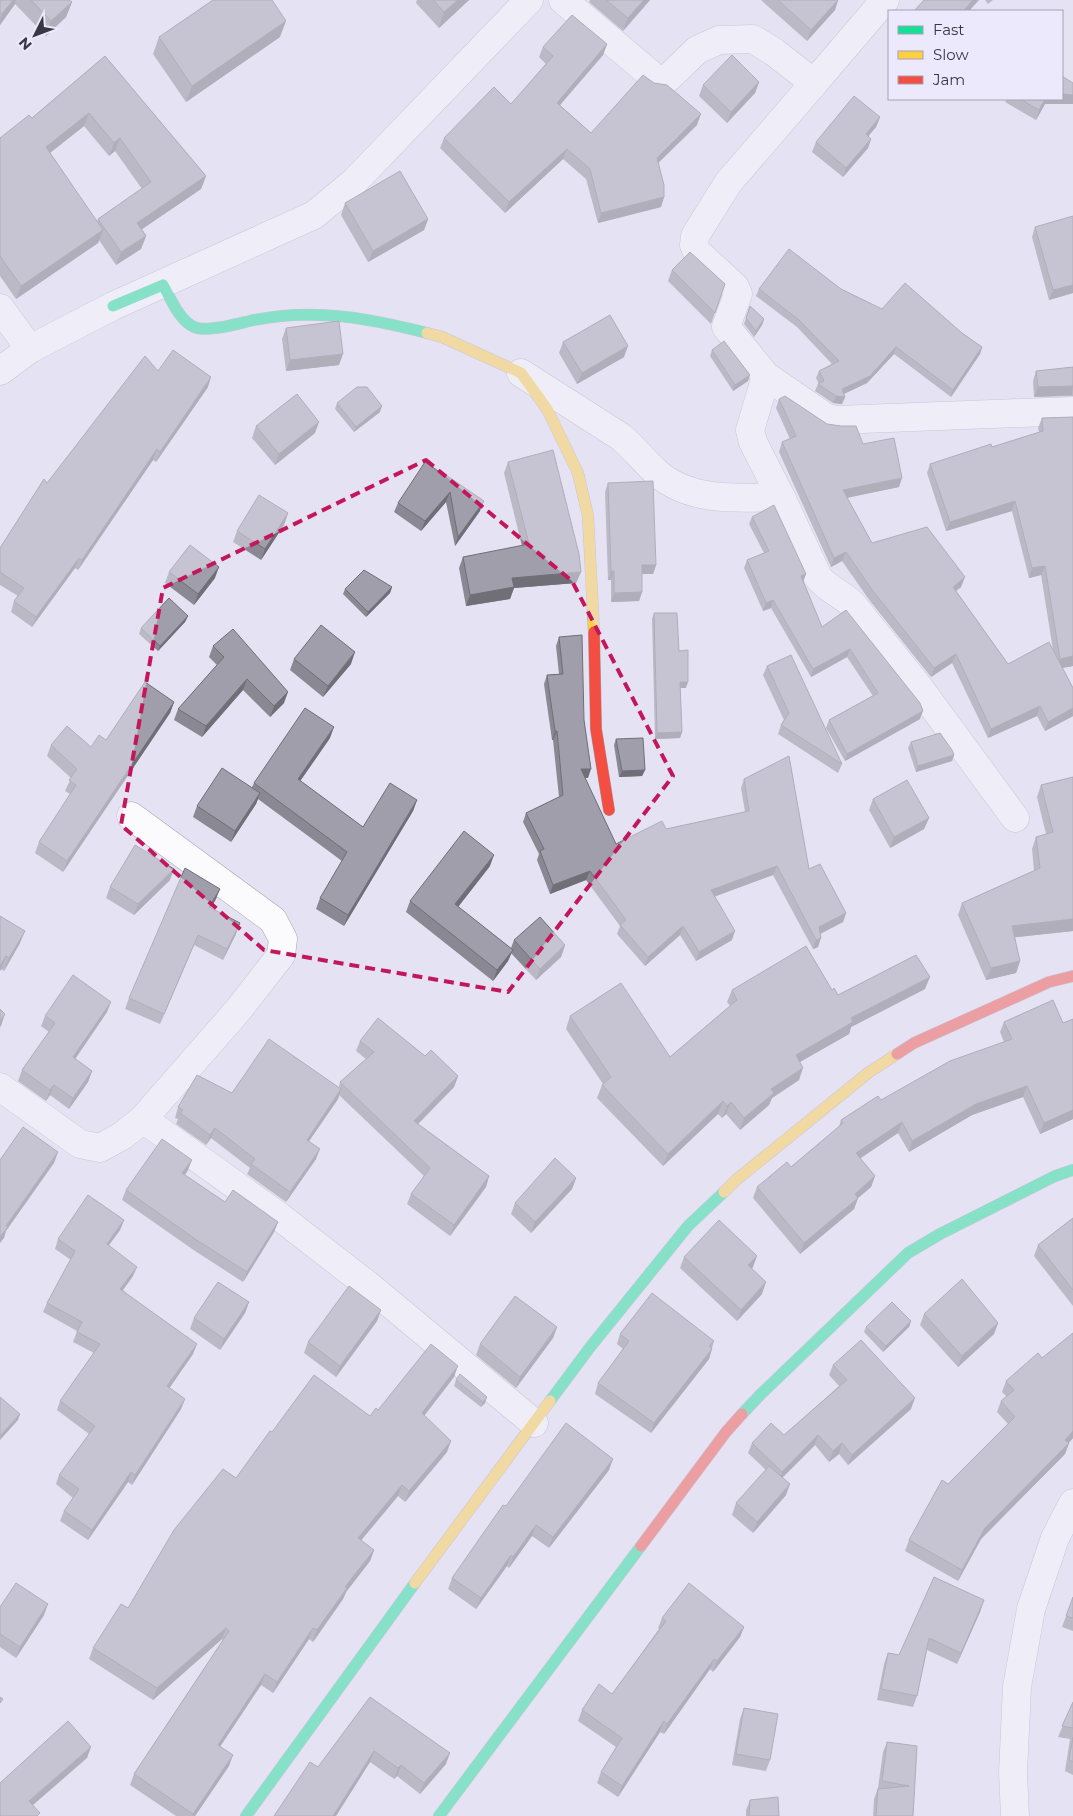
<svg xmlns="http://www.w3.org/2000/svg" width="1073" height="1816" viewBox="0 0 1073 1816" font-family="Montserrat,sans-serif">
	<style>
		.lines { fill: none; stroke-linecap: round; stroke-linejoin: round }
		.street-casing { stroke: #a7a4b2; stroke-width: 29 }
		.fast-casing { stroke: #a7a4b2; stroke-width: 12 }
		.slow-casing { stroke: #a7a4b2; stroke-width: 12 }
		.jam-casing { stroke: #a7a4b2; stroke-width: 12 }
		.street { stroke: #fbfbfd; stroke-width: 28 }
		.fast { stroke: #16e098; stroke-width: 11 }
		.slow { stroke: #ffcf43; stroke-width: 11 }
		.jam { stroke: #f24e42; stroke-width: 11 }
		.wall { fill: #8a8893; fill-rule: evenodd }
		.shaded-wall { fill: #706f78 }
		.building { fill: #a09eab; stroke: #706f78 }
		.marked { fill: none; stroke: #c2185b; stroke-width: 4; stroke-dasharray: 10 6; stroke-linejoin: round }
	</style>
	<rect width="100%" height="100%" fill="#e5e2f3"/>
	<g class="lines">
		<g class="street-casing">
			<path id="street" d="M 563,0 L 655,78 L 661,80 L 667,79 L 697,50 L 719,40 L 753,39 L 774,52 L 814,83 L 885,0
				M 814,83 L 728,183 L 695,236 L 694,245 L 697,252 L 735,287 L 738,294 L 726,327 L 766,376 L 750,430 L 753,442 L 781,497 L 818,577 C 827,589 842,594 853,605 L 918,686 L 1015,818
				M 0,308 L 30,349
				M 0,371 L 30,349 L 113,306 L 314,215 L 354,182 L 529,0
				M 521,373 L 621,437 C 634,448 644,461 656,472 C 690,503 740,498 781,497
				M 766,376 L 827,418 L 837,420 L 1073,411
				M 131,816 L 273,920 L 283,939 L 281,955 L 239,1009 L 143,1119
				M 0,1087 L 80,1144 L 100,1148 L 122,1136 L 143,1119 L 280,1217 L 369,1286 L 534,1423
				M 1015,1816 L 1013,1773 L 1017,1687 L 1031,1609 L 1055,1538 L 1073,1503"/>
		</g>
		<g class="fast-casing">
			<path id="fast" d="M 113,306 L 163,285 C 171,299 179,320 194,327 C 207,333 240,323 254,320 C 315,308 368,318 427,333
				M 550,1401 L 591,1346 L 688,1226 L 724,1192
				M 742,1414 L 761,1394 L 908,1253 L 940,1234 L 1055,1176 L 1073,1170
				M 246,1816 L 415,1583
				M 439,1816 L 641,1546"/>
		</g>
		<g class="slow-casing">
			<path id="slow" d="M 427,333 L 442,337 L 521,373 L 547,409 L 578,473 L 588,516 L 594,632
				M 724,1192 L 736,1180 L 868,1073 L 897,1054
				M 415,1583 L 550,1401"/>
		</g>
		<g class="jam-casing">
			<path id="jam" d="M 594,632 L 596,729 L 609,810
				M 897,1054 L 914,1043 L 1049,982 L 1073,976
				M 641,1546 L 726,1432 L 742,1414"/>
		</g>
		<use href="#street" class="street"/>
		<use href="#fast" class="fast"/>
		<use href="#slow" class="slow"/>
		<use href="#jam" class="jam"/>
	</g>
	<path class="wall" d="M 0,0 L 69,0 L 72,2 L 66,17 L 46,36 L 15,4 L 0,25 Z
		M 417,0 L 469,0 L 439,28 L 416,3 Z
		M 590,0 L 650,0 L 623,31 L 589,2 Z
		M 761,0 L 838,0 L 835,10 L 807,41 Z
		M 985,0 L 993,0 L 988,4 Z
		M 159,37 L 280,37 L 186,102 L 153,54 Z
		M 607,44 L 603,55 L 560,105 L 591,133 L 697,125 L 658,163 L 664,197 L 661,207 L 598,223 L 586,179 L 563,159 L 505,213 L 440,148 L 444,138 L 511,104 L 546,64 L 539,57 L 543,47 Z
		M 105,56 L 206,176 L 201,189 L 142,229 L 146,236 L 141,249 L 116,265 L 99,240 L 98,243 L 16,299 L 0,276 L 0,138 L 32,118 ZM 84,126 L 109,156 L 115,151 L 142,189 L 98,219 L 97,222 L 50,153 Z
		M 759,82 L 755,93 L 727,123 L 699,96 L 703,85 Z
		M 1007,99 L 1062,99 L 1045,104 L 1036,120 L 1005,102 Z
		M 880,117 L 876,127 L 868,136 L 871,139 L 868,148 L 843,177 L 812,152 L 816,142 Z
		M 345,203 L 428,219 L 424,230 L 368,262 L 341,215 Z
		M 1035,227 L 1073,293 L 1049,300 L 1032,237 Z
		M 672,270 L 725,284 L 711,324 L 668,281 Z
		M 759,289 L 841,289 L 882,309 L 962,333 L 982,347 L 980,354 L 951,397 L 894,354 L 867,383 L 844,394 L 845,397 L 842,404 L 833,403 L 815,391 L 818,384 L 819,384 L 816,378 L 819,371 L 832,364 L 797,327 L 756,296 Z
		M 750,306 L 764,319 L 762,325 L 754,337 L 744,324 Z
		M 286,328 L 339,365 L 286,371 L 282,339 Z
		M 563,342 L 624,357 L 577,384 L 559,353 Z
		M 712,350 L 748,381 L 733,391 L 710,356 Z
		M 1073,367 L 1073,396 L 1034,397 L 1033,381 L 1036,371 Z
		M 158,371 L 208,387 L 156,462 L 153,460 L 78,570 L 75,568 L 32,627 L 11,612 L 14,601 L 18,596 L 0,585 L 0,548 L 47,483 Z
		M 779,399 L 863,444 L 899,487 L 847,498 L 872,543 L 961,587 L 956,591 L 1008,664 L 1053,650 L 1041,575 L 1029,578 L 1012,511 L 946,531 L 927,473 L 930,464 L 992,447 L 1039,432 L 1038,428 L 1042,418 L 1073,417 L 1073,666 L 1062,668 L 1073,688 L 1073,716 L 1045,731 L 1037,716 L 988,738 L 952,663 L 931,677 L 870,601 L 842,561 L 831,567 L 779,452 L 782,442 L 790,439 L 776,408 Z
		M 337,403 L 380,412 L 354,432 L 335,409 Z
		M 256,426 L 315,433 L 275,465 L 252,438 Z
		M 508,462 L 581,572 L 576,583 L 514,588 L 510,599 L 466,606 L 459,568 L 463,557 L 522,546 L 504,473 Z
		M 446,475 L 480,511 L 455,546 L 446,502 L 421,531 L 394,512 L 398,503 L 446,476 Z
		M 608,483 L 656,565 L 653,574 L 642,574 L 642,592 L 639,601 L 611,602 L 611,580 L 608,580 L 605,492 Z
		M 288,513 L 284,525 L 261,560 L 233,542 L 237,531 Z
		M 752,517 L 806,574 L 803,581 L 822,627 L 846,610 L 920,719 L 845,761 L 826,728 L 829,720 L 873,696 L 847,657 L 811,677 L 771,608 L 763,611 L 744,568 L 747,560 L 764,553 L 749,524 Z
		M 169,572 L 215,578 L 194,605 L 165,583 Z
		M 392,587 L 390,593 L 366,617 L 343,594 L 345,589 Z
		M 654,613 L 679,651 L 686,688 L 680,688 L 682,732 L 680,738 L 655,739 L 652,619 Z
		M 188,616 L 185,622 L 158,651 L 139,634 L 141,628 Z
		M 559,637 L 584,720 L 588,778 L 585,778 L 616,844 L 666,829 L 745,812 L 741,788 L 744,779 L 809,869 L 846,913 L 843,922 L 820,934 L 818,947 L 813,949 L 773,875 L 714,897 L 732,940 L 696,961 L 680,935 L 645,966 L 617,934 L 620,926 L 586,880 L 550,894 L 537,860 L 539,854 L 523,822 L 526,813 L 559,797 L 553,740 L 552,740 L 544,684 L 547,675 L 559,674 L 556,646 Z
		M 213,646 L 284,703 L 270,717 L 243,690 L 202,737 L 174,720 L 178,709 L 217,665 L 209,657 Z
		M 294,659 L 351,664 L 323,697 L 290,670 Z
		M 767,666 L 842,764 L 838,773 L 778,734 L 781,725 L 784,720 L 763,675 Z
		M 174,702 L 170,713 L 63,872 L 35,853 L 39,842 L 70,794 L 65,791 L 71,778 L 47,756 L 51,745 L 91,747 L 106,740 Z
		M 330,738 L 300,781 L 363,827 L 417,800 L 413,811 L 344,926 L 316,909 L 320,898 L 342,861 L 258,799 L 256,804 L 231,842 L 193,817 L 197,806 L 252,787 L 254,783 Z
		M 616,739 L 645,770 L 642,776 L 619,777 L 614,745 Z
		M 911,742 L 954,755 L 952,761 L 916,772 L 908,748 Z
		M 1073,777 L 1073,931 L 1015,937 L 1020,961 L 1016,973 L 986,980 L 958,915 L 962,903 L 1034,871 L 1032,849 L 1036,837 L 1046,834 L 1037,797 L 1041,785 Z
		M 873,799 L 929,818 L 924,829 L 890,848 L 869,810 Z
		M 490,866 L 458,907 L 511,948 L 514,940 L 565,945 L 561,957 L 536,980 L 511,953 L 508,961 L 493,981 L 406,912 L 410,901 Z
		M 170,880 L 134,915 L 106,898 L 110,887 Z
		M 216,899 L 211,908 L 236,934 L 223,960 L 194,945 L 160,1024 L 125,1009 L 129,998 Z
		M 0,916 L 20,943 L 4,971 L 1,969 L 0,971 Z
		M 925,989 L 851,1027 L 849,1034 L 800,1062 L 799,1080 L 772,1098 L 769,1105 L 740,1130 L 726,1114 L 722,1118 L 718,1114 L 663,1166 L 597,1098 L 602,1085 L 603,1084 L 566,1029 L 570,1016 L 670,1057 L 730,1006 L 727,1002 L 732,990 L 832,990 L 838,995 Z
		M 107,1012 L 75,1059 L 92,1071 L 88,1082 L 69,1109 L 50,1095 L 46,1101 L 18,1081 L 22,1070 L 49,1032 L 41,1026 L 45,1016 Z
		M 1073,1019 L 1073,1119 L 1040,1134 L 1023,1097 L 972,1115 L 909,1152 L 898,1133 L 860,1158 L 875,1176 L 871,1187 L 858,1198 L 854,1209 L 800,1254 L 753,1198 L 757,1187 L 791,1167 L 839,1127 L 841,1120 L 1004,1042 L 1000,1032 L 1004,1022 L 1063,1023 Z
		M 360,1041 L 425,1056 L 458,1076 L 454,1087 L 418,1124 L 489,1176 L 486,1187 L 450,1236 L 407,1204 L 411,1194 L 424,1176 L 339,1095 L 338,1099 L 309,1141 L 316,1159 L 286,1202 L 247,1174 L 250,1168 L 211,1138 L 206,1145 L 176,1124 L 178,1119 L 175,1118 L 178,1107 L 232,1093 L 339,1087 L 340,1082 L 366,1059 L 356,1051 Z
		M 188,1170 L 185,1175 L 225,1202 L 278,1222 L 274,1232 L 243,1282 L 195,1251 L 122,1200 L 126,1190 Z
		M 576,1178 L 572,1189 L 531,1233 L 511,1214 L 515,1203 Z
		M 1073,1218 L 1073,1306 L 1034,1256 L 1038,1245 Z
		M 124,1220 L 120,1230 L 109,1245 L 133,1276 L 123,1290 L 193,1354 L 169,1388 L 181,1409 L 132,1485 L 128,1482 L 88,1540 L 60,1521 L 64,1511 L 73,1498 L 56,1484 L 59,1475 L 89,1434 L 57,1410 L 60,1401 L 94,1353 L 73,1342 L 77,1331 L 43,1312 L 47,1303 L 71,1260 L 55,1249 L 58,1239 Z
		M 684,1257 L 753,1267 L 752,1269 L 762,1294 L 737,1321 L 680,1268 Z
		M 249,1302 L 245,1313 L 220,1350 L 190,1329 L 194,1318 Z
		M 381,1310 L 377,1321 L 336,1377 L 304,1353 L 308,1342 Z
		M 924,1314 L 998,1323 L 994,1334 L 958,1367 L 920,1325 Z
		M 911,1321 L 909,1327 L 883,1352 L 864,1332 L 866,1327 Z
		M 557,1327 L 553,1338 L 516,1388 L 476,1355 L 480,1344 Z
		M 1073,1333 L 1073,1438 L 1069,1443 L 1065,1454 L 981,1539 L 958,1581 L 905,1551 L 909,1540 L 948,1484 L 1008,1424 L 997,1412 L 1001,1401 L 1007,1397 L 1002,1392 L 1006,1381 L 1042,1358 Z
		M 620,1334 L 714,1341 L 709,1359 L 651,1433 L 595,1394 L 598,1383 L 623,1349 L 617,1344 Z
		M 833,1365 L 911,1409 L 848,1465 L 839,1454 L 829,1462 L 815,1445 L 782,1478 L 786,1495 L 753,1533 L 732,1515 L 736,1503 L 766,1470 L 748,1453 L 752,1443 L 784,1435 L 839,1386 L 829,1375 Z
		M 454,1377 L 424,1416 L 447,1452 L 405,1502 L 398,1496 L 361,1540 L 374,1550 L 370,1561 L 346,1592 L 343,1599 L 313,1642 L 309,1639 L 273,1693 L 261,1685 L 220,1746 L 229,1766 L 195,1816 L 176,1816 L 130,1785 L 134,1774 L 223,1640 L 222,1639 L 153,1700 L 89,1659 L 93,1648 L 128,1608 L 236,1478 L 272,1432 L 370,1416 L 378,1410 Z
		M 456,1380 L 485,1403 L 481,1407 L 454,1386 Z
		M 609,1470 L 549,1548 L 532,1536 L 509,1568 L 507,1566 L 476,1609 L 448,1589 L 452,1578 L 506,1506 Z
		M 1073,1597 L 1073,1631 L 1062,1627 Z
		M 984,1600 L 980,1612 L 957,1664 L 927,1650 L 917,1696 L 913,1707 L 877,1700 L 884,1664 L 888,1653 L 899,1655 Z
		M 0,1607 L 44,1615 L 16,1658 L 0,1647 Z
		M 662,1618 L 744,1627 L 740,1637 L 713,1672 L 710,1669 L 664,1734 L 660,1732 L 618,1797 L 597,1783 L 601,1772 L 616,1747 L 578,1721 L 582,1710 L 612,1694 L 659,1629 L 658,1628 Z
		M 370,1697 L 446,1764 L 420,1794 L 397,1776 L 394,1779 L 370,1762 L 336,1816 L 274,1816 L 318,1767 Z
		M 1073,1702 L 1073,1775 L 1065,1771 L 1070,1739 L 1058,1737 Z
		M 744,1708 L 770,1760 L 766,1771 L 732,1765 L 740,1719 Z
		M 887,1742 L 917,1746 L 913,1816 L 873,1816 L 874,1799 L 878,1788 L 883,1752 Z
		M 750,1800 L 779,1816 L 746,1816 L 746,1810 Z"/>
	<path class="shaded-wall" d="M 13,0 L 16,0 L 15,4 L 0,25 L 0,20 L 2,14 Z
		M 458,0 L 469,0 L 439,28 L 444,12 Z
		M 644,0 L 650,0 L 623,31 L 628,18 Z
		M 838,0 L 835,10 L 807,41 L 811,30 Z
		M 973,0 L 979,0 L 969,11 L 963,11 Z
		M 72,2 L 66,17 L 46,36 L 51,21 Z
		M 286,21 L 280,37 L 186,102 L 192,86 Z
		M 607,44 L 603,55 L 553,113 L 557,103 Z
		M 759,82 L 755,93 L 727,123 L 731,112 Z
		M 1062,94 L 1073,95 L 1073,104 L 1045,104 L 1036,120 L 1039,110 L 1045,99 L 1062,99 Z
		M 89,113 L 84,126 L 41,160 L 46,147 Z
		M 701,114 L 697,125 L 653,168 L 657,158 Z
		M 880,117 L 876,127 L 862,144 L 866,134 Z
		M 120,138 L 115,151 L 109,156 L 114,143 Z
		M 871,139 L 868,148 L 843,177 L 846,168 Z
		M 567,149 L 563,159 L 505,213 L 509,202 Z
		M 206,176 L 201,189 L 132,236 L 137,223 Z
		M 664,197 L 661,207 L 598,223 L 601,213 Z
		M 428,219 L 424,230 L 368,262 L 373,251 Z
		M 103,230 L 98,243 L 16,299 L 21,286 Z
		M 146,236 L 141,249 L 116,265 L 121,252 Z
		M 1073,285 L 1073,293 L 1049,300 L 1053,290 Z
		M 764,319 L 762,325 L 754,337 L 756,331 Z
		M 628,346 L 624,357 L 577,384 L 582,373 Z
		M 896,347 L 894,354 L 867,383 L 839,396 L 842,389 Z
		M 982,347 L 980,354 L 951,397 L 953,390 Z
		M 343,354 L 339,365 L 286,371 L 290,360 Z
		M 750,375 L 748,381 L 733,391 L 735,385 Z
		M 211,377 L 208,387 L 156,462 L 160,452 Z
		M 1073,386 L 1072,395 L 1034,397 L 1038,387 Z
		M 836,396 L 845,397 L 842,404 L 833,403 Z
		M 382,406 L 380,412 L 354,432 L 356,427 Z
		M 319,422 L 315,433 L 275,465 L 279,454 Z
		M 157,449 L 153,460 L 78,570 L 82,560 Z
		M 902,478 L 899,487 L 840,499 L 843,490 Z
		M 450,492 L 446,502 L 421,531 L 425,521 Z
		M 484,501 L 480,511 L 455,546 L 458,537 Z
		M 1015,501 L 1012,511 L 946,531 L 950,522 Z
		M 288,513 L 284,525 L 261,560 L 265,549 Z
		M 846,552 L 842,561 L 831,567 L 834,558 Z
		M 79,558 L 75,568 L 32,627 L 36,617 Z
		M 642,565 L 656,565 L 653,574 L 639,574 Z
		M 1045,566 L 1041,575 L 1029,578 L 1032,568 Z
		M 219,567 L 215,578 L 194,605 L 198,594 Z
		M 611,571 L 614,571 L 611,580 L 608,580 Z
		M 581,572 L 576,583 L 514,588 L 510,599 L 466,606 L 470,595 L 512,578 Z
		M 806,574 L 803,582 L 801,576 Z
		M 965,577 L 961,587 L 949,596 L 953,587 Z
		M 392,587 L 390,593 L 366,617 L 368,612 Z
		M 642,592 L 639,601 L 611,602 L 614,593 Z
		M 773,600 L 771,608 L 763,611 L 766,603 Z
		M 188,616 L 185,622 L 158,651 L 160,646 Z
		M 850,649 L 847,657 L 811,677 L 813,669 Z
		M 355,652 L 351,664 L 323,697 L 328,686 Z
		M 956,654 L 952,663 L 931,677 L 934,668 Z
		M 1073,656 L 1073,666 L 1056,669 L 1060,659 Z
		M 247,679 L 243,690 L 202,737 L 206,726 Z
		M 680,682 L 688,682 L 686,688 L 678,688 Z
		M 288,692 L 284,703 L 270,717 L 274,706 Z
		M 174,702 L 170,713 L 63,872 L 67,861 Z
		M 1040,706 L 1037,716 L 988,738 L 991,729 Z
		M 1073,708 L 1073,716 L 1045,731 L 1048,722 Z
		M 923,711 L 920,719 L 845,761 L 847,754 Z
		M 334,727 L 330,738 L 294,790 L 298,779 Z
		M 555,731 L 557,731 L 553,740 L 552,740 Z
		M 682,732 L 680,738 L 655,739 L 657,733 Z
		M 954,755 L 952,761 L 916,772 L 918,766 Z
		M 581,769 L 591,769 L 588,778 L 578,778 Z
		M 645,770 L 642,776 L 619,777 L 622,771 Z
		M 260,793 L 256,804 L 231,842 L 235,831 Z
		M 417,800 L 413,811 L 344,926 L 348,915 Z
		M 929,818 L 924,829 L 890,848 L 894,837 Z
		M 494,855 L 490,866 L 451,916 L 455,904 Z
		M 777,866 L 773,875 L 707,899 L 711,890 Z
		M 174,869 L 170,880 L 134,915 L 138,904 Z
		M 590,871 L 586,880 L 550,894 L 553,885 Z
		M 220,889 L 216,899 L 205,918 L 209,907 Z
		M 846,913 L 843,922 L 816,936 L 819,927 Z
		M 1073,919 L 1073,931 L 1008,938 L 1012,926 Z
		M 240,923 L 236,934 L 223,960 L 227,949 Z
		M 683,926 L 680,935 L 645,966 L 648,957 Z
		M 25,931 L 20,943 L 4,971 L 9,958 Z
		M 735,931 L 732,940 L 696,961 L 699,952 Z
		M 198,935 L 194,945 L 160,1024 L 164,1014 Z
		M 821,938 L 818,947 L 813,949 L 816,940 Z
		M 565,945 L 561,957 L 536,980 L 540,969 Z
		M 513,950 L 508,961 L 493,981 L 497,970 Z
		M 6,956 L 1,969 L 0,971 L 0,966 Z
		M 1020,961 L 1016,973 L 986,980 L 991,968 Z
		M 930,977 L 925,989 L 851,1027 L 849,1034 L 791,1067 L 796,1055 L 851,1018 Z
		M 111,1002 L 107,1012 L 69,1068 L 73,1057 Z
		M 5,1014 L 1,1026 L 0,1027 L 0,1021 Z
		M 803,1068 L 799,1080 L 772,1098 L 769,1105 L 740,1130 L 744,1118 L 771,1089 Z
		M 92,1071 L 88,1082 L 69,1109 L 73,1098 Z
		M 458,1076 L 454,1087 L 410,1132 L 414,1121 Z
		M 54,1085 L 50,1095 L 46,1101 L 50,1090 Z
		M 1027,1086 L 1023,1097 L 972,1115 L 909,1152 L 912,1141 L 976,1104 Z
		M 341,1089 L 338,1099 L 303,1150 L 307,1140 Z
		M 723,1101 L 718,1114 L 663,1166 L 668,1154 Z
		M 731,1102 L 726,1114 L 722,1118 L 727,1106 Z
		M 1073,1110 L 1073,1119 L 1040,1134 L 1044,1123 Z
		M 902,1122 L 898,1133 L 852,1164 L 856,1153 Z
		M 215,1128 L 211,1138 L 206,1145 L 210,1135 Z
		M 320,1149 L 316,1159 L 286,1202 L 290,1192 Z
		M 58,1152 L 54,1163 L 6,1231 L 4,1238 L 0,1243 L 0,1237 L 6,1226 Z
		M 192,1160 L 188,1170 L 179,1184 L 182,1173 Z
		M 489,1176 L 486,1187 L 450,1236 L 454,1225 Z
		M 875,1176 L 871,1187 L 858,1198 L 854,1209 L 800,1254 L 804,1243 L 855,1194 Z
		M 576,1178 L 572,1189 L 531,1233 L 535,1222 Z
		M 124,1220 L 120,1230 L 103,1253 L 107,1244 Z
		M 278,1222 L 274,1232 L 243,1282 L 247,1272 Z
		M 757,1256 L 753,1267 L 744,1277 L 748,1265 Z
		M 137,1267 L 133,1276 L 117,1298 L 120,1289 Z
		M 766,1282 L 762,1294 L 737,1321 L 741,1310 Z
		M 249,1302 L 245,1313 L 220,1350 L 224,1339 Z
		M 381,1310 L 377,1321 L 336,1377 L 340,1366 Z
		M 911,1321 L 909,1327 L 883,1352 L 886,1346 Z
		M 998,1323 L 994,1334 L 958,1367 L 962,1356 Z
		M 557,1327 L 553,1338 L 516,1388 L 520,1377 Z
		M 197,1344 L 193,1354 L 164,1396 L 167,1386 Z
		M 712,1349 L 709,1359 L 651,1433 L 654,1423 Z
		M 458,1366 L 454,1377 L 417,1425 L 422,1413 Z
		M 487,1397 L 485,1403 L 481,1407 L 483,1402 Z
		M 915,1398 L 911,1409 L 848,1465 L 852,1455 Z
		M 185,1399 L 181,1409 L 132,1485 L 135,1475 Z
		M 20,1414 L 18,1420 L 0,1440 L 0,1436 Z
		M 1073,1431 L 1073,1438 L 1061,1451 L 1065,1440 Z
		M 818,1435 L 815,1445 L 778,1482 L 782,1472 Z
		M 451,1441 L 447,1452 L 405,1502 L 409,1491 Z
		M 842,1443 L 839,1454 L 829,1462 L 833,1451 Z
		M 1069,1443 L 1065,1454 L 981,1539 L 958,1581 L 962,1570 L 985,1528 Z
		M 613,1459 L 609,1470 L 549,1548 L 553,1537 Z
		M 131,1472 L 128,1482 L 88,1540 L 92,1530 Z
		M 790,1484 L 786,1495 L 753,1533 L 757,1522 Z
		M 402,1485 L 398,1496 L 354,1549 L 358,1538 Z
		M 536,1525 L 532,1536 L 509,1568 L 513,1557 Z
		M 374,1550 L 370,1561 L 346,1592 L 343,1599 L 313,1642 L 317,1630 L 345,1587 Z
		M 511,1555 L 507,1566 L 476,1609 L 481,1598 Z
		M 984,1600 L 980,1612 L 957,1664 L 961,1653 Z
		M 48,1604 L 44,1615 L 16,1658 L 20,1647 Z
		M 744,1627 L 740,1637 L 713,1672 L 717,1661 Z
		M 226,1628 L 222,1639 L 153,1700 L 157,1688 Z
		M 313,1628 L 309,1639 L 273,1693 L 277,1682 Z
		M 714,1659 L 710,1669 L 664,1734 L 667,1724 Z
		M 265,1674 L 261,1685 L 214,1756 L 218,1745 Z
		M 664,1721 L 660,1732 L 618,1797 L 622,1786 Z
		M 91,1747 L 87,1758 L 25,1812 L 29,1801 Z
		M 374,1751 L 370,1762 L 336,1816 L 333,1816 Z
		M 450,1753 L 446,1764 L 420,1794 L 424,1783 Z
		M 233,1755 L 229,1766 L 195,1816 L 192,1816 Z
		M 401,1765 L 397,1776 L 394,1779 L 398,1768 Z"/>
	<path class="building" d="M 0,0 L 13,0 L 2,14 L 0,12 Z
		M 31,0 L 69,0 L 72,2 L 51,21 Z
		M 213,0 L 272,0 L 286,21 L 192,86 L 159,37 Z
		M 433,0 L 458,0 L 444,12 Z
		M 606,0 L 644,0 L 628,18 Z
		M 778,0 L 838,0 L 811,30 Z
		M 924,0 L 973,0 L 963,11 L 914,11 Z
		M 572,15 L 607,44 L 557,103 L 591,133 L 643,75 L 654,83 L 667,85 L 701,114 L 657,158 L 664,185 L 664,197 L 601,213 L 590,169 L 567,149 L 509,202 L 444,138 L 494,87 L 511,104 L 553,56 L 543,47 Z
		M 732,55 L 759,82 L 731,112 L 703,85 Z
		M 105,56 L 206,176 L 137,223 L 146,236 L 121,252 L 98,219 L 151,182 L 120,138 L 114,143 L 89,113 L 46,147 L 103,230 L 21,286 L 0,256 L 0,138 L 29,115 L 32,118 Z
		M 1062,76 L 1073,83 L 1073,95 L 1062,94 Z
		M 854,96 L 880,117 L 866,134 L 871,139 L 846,168 L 816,142 Z
		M 1020,99 L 1045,99 L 1039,110 Z
		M 400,171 L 428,219 L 373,251 L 345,203 Z
		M 1073,216 L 1073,285 L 1053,290 L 1035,227 Z
		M 789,249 L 841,289 L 882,309 L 905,283 L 962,333 L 982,347 L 953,390 L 896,347 L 870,376 L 842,389 L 845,397 L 836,396 L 818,384 L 824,381 L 819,371 L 839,361 L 799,320 L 759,289 Z
		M 690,252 L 725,284 L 715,313 L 672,270 Z
		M 750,306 L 764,319 L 756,331 L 746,318 Z
		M 610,315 L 628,346 L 582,373 L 563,342 Z
		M 339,321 L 343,354 L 290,360 L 286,328 Z
		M 724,341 L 750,375 L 735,385 L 712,350 Z
		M 173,350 L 211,377 L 160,452 L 157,449 L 82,560 L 79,558 L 36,617 L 14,601 L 24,588 L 0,572 L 0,548 L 44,479 L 47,483 L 145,356 L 158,371 Z
		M 1073,367 L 1073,386 L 1038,387 L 1036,371 Z
		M 357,387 L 367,387 L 382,406 L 356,427 L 337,403 Z
		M 297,394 L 319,422 L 279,454 L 256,426 Z
		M 785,396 L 827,424 L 841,426 L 856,426 L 863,444 L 894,438 L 902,478 L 843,490 L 872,543 L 927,527 L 965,577 L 953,587 L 1008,664 L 1049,642 L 1073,688 L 1073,708 L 1048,722 L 1040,706 L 991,729 L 956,654 L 934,668 L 873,591 L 846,552 L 834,558 L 782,442 L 796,436 L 779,399 Z
		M 1073,417 L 1073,656 L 1060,659 L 1045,566 L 1032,568 L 1015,501 L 950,522 L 930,464 L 991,444 L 992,447 L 1043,431 L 1042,418 Z
		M 553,450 L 579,554 L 581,572 L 512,578 L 514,587 L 470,595 L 463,557 L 529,544 L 508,462 Z
		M 425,462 L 447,477 L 446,475 L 484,501 L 458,537 L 450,492 L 425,521 L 398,503 Z
		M 653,481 L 656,565 L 642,565 L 642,592 L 614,593 L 614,571 L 611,571 L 608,483 Z
		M 259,495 L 288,513 L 265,549 L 237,531 Z
		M 774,505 L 806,574 L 801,576 L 822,627 L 846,610 L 908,688 L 920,703 L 923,711 L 847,754 L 829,720 L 878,693 L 850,649 L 813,669 L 773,600 L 766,603 L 747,560 L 769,551 L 752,517 Z
		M 190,545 L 219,567 L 198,594 L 169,572 Z
		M 364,570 L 392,587 L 368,612 L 345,589 Z
		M 169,598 L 188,616 L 160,646 L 141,628 Z
		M 654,613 L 677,613 L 679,651 L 688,650 L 688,682 L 680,682 L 682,732 L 657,733 Z
		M 321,625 L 355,652 L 328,686 L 294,659 Z
		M 233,629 L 288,692 L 274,706 L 247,679 L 206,726 L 178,709 L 224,657 L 213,646 Z
		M 582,635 L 584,720 L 591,769 L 581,769 L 616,844 L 662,821 L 666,829 L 749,811 L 744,779 L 789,756 L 809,869 L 820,864 L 846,913 L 819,927 L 821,938 L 816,940 L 777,866 L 711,890 L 735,931 L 699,952 L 683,926 L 648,957 L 620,925 L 626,920 L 590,871 L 553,885 L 540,851 L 544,849 L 526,813 L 563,795 L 557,731 L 555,731 L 547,675 L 563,674 L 559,637 Z
		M 791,655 L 842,764 L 781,725 L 789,713 L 767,666 Z
		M 145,682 L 174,702 L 67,861 L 39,842 L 76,785 L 69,780 L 77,769 L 51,745 L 67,726 L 91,747 L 99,735 L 106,740 Z
		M 305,708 L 334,727 L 298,779 L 363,827 L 390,783 L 417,800 L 348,915 L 320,898 L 347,852 L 254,783 Z
		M 940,733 L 952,750 L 954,755 L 918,766 L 911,742 Z
		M 643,738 L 645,770 L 622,771 L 616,739 Z
		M 222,768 L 260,793 L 235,831 L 197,806 Z
		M 1073,777 L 1073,919 L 1012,926 L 1020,961 L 991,968 L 962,903 L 1040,868 L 1036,837 L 1053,832 L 1041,785 Z
		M 907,780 L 929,818 L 894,837 L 873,799 Z
		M 464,831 L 494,855 L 455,904 L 513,950 L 497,970 L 410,901 Z
		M 135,845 L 174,869 L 138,904 L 110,887 Z
		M 185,868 L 220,889 L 209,907 L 240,923 L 227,949 L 198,935 L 164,1014 L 129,998 Z
		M 0,916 L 25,931 L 9,958 L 6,956 L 0,966 Z
		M 540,917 L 565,945 L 540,969 L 514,940 Z
		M 806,946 L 832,990 L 834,988 L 838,995 L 916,955 L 930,977 L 851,1018 L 853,1022 L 796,1055 L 803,1068 L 771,1089 L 774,1093 L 744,1118 L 731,1102 L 727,1106 L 723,1101 L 668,1154 L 602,1085 L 611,1077 L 570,1016 L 621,983 L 670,1057 L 737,1000 L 732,990 Z
		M 73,975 L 111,1002 L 73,1057 L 92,1071 L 73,1098 L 54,1085 L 50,1090 L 22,1070 L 55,1023 L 45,1016 Z
		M 1053,1000 L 1063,1023 L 1073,1019 L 1073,1110 L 1044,1123 L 1027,1086 L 976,1104 L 912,1141 L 902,1122 L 856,1153 L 875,1176 L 855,1194 L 858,1198 L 804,1243 L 757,1187 L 787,1162 L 791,1167 L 843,1123 L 841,1120 L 878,1096 L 881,1100 L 950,1061 L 1012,1039 L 1004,1022 Z
		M 0,1009 L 5,1014 L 0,1021 Z
		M 378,1018 L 425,1056 L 431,1050 L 458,1076 L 414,1121 L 489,1176 L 454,1225 L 411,1194 L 430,1168 L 340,1082 L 374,1052 L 360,1041 Z
		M 269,1039 L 341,1089 L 307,1140 L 320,1149 L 290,1192 L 251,1164 L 255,1159 L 215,1128 L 210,1135 L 180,1113 L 183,1110 L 178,1107 L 197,1075 L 232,1093 Z
		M 23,1127 L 58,1152 L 6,1226 L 8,1227 L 0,1237 L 0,1160 Z
		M 162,1139 L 192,1160 L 182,1173 L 225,1202 L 233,1190 L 278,1222 L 247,1272 L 198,1241 L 126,1190 Z
		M 555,1158 L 576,1178 L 535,1222 L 515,1203 Z
		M 88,1195 L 124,1220 L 107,1244 L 137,1267 L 120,1289 L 197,1344 L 167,1386 L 185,1399 L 135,1475 L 131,1472 L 92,1530 L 64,1511 L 79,1489 L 59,1475 L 95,1426 L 60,1401 L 100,1344 L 77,1332 L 82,1322 L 47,1303 L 75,1251 L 58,1239 Z
		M 1073,1218 L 1073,1290 L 1038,1245 Z
		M 719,1220 L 757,1256 L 748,1265 L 766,1282 L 741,1310 L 684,1257 Z
		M 962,1279 L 998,1323 L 962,1356 L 924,1314 Z
		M 218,1282 L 249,1302 L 224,1339 L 194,1318 Z
		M 349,1286 L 381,1310 L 340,1366 L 308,1342 Z
		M 652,1293 L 714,1341 L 709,1346 L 712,1349 L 654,1423 L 598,1383 L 629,1341 L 620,1334 Z
		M 515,1296 L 557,1327 L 520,1377 L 480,1344 Z
		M 892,1302 L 911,1321 L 886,1346 L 866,1327 Z
		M 1073,1333 L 1073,1431 L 1065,1440 L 1069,1443 L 985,1528 L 962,1570 L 909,1540 L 942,1480 L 948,1484 L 1015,1417 L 1001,1401 L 1014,1390 L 1006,1381 L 1038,1353 L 1042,1358 Z
		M 861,1340 L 915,1398 L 852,1455 L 842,1443 L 833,1451 L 818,1435 L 782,1472 L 752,1443 L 771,1423 L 784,1435 L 847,1380 L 833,1365 Z
		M 431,1344 L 458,1366 L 422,1413 L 451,1441 L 409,1491 L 402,1485 L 358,1538 L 374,1550 L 345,1587 L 347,1588 L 317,1630 L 313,1628 L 277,1682 L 265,1674 L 218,1745 L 233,1755 L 193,1814 L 134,1774 L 229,1631 L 226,1628 L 157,1688 L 93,1648 L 121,1604 L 128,1608 L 174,1530 L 223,1469 L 236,1478 L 270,1431 L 272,1432 L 314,1375 L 370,1416 L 376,1408 L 378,1410 Z
		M 460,1374 L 487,1397 L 483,1402 L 456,1380 Z
		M 0,1397 L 20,1414 L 0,1436 Z
		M 566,1423 L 613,1459 L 553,1537 L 536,1525 L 513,1557 L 511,1555 L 481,1598 L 452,1578 L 503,1505 L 506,1506 Z
		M 769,1466 L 790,1484 L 757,1522 L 736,1503 Z
		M 934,1577 L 984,1600 L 961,1653 L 929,1638 L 917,1696 L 881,1689 L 888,1653 L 899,1655 Z
		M 16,1583 L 48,1604 L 20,1647 L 0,1634 L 0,1607 Z
		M 689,1583 L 744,1627 L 717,1661 L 714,1659 L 667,1724 L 664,1721 L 622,1786 L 601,1772 L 622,1738 L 582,1710 L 599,1684 L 612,1694 L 666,1621 L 662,1618 Z
		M 1073,1597 L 1073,1618 L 1066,1616 Z
		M 0,1697 L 3,1699 L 0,1703 Z
		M 370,1697 L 450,1753 L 424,1783 L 401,1765 L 398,1768 L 374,1751 L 333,1816 L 274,1816 L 310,1762 L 318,1767 Z
		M 1073,1702 L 1073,1728 L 1062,1726 Z
		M 744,1708 L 778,1714 L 770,1760 L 736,1754 Z
		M 68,1721 L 91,1747 L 29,1801 L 40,1813 L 37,1816 L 0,1816 L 0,1783 Z
		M 1073,1737 L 1073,1762 L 1069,1760 Z
		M 887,1742 L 917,1746 L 913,1816 L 876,1816 L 878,1789 L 909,1786 L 882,1781 Z
		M 778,1797 L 779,1816 L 749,1816 L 750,1800 Z"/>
	<path d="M0 0H1073V1816H0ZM 426,460 L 572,581 L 673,776 L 508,992 L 264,950 L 121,825 L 163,588 Z" fill="#e5e2f3" fill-opacity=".55" fill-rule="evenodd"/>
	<path class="marked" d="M 426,460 L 572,581 L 673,776 L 508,992 L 264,950 L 121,825 L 163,588 Z"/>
	<rect x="888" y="10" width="175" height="90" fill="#ede9fd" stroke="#a5a2b3"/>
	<rect x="898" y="26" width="25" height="8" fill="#16e098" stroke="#a5a2b3"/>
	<text x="933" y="35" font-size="15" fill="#393744">Fast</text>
	<rect x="898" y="51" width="25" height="8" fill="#ffcf43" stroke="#a5a2b3"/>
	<text x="933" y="60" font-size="15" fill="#393744">Slow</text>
	<rect x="898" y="76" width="25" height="8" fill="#f24e42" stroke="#a5a2b3"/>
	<text x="933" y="85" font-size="15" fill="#393744">Jam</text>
	<g transform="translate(35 35) rotate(228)" stroke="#ede9fd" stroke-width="4" paint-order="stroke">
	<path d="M0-4L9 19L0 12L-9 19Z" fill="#393744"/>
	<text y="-8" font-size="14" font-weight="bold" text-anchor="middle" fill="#393744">N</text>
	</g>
</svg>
